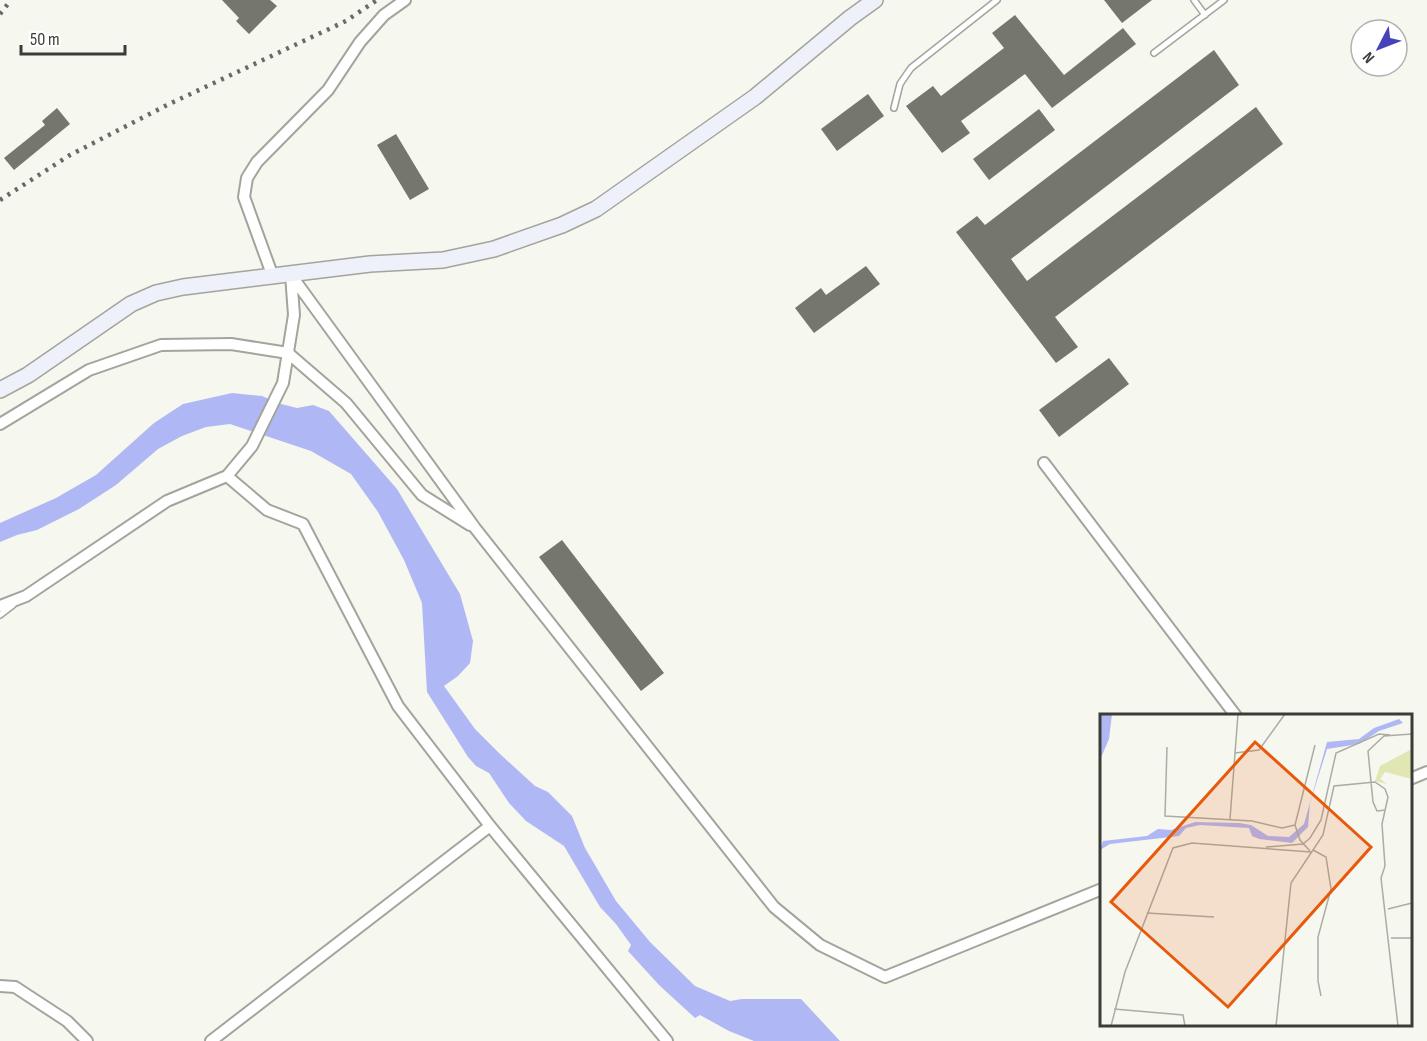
<svg xmlns="http://www.w3.org/2000/svg" width="1427" height="1041" viewBox="0 0 1427 1041" font-family="'Sofia Sans Condensed',sans-serif">
	<style>
		.water { fill: #afb8f5 }
		.building { fill: #75766e }
		.lines { fill: none; stroke-linecap: round; stroke-linejoin: round }
		.lane-casing { stroke: #a3a49c; stroke-width: 8 }
		.street-casing { stroke: #a3a49c; stroke-width: 14 }
		.secondary-casing { stroke: #a3a49c; stroke-width: 18 }
		.lane { stroke: #fff; stroke-width: 5 }
		.street { stroke: #fff; stroke-width: 10 }
		.secondary { stroke: #eef0fa; stroke-width: 15 }
		.rail { stroke: #696a65; stroke-width: 4.5; stroke-dasharray: 3 6; stroke-linecap: butt }
		.inset-road { fill: none; stroke: #abaca5; stroke-width: 1.5 }
		.view { fill: #e8590c; fill-opacity: 0.15; stroke: #e8590c; stroke-width: 3 }
		.inset-edge { fill: none; stroke: #3b3c38; stroke-width: 3 }
	</style>
	<rect width="100%" height="100%" fill="#f6f7ee"/>
	<path class="water" d="M 232,393 L 262,396 L 281,404 L 297,408 L 313,405 L 329,411 L 397,489 L 460,594 L 473,641 L 470,663 L 458,676 L 444,686 L 475,729 L 500,754 L 535,786 L 548,792 L 572,816 L 585,848 L 616,901 L 650,942 L 695,986 L 730,1001 L 742,999 L 801,999 L 840,1041 L 754,1041 L 729,1031 L 700,1015 L 695,1018 L 659,985 L 628,951 L 631,945 L 616,924 L 600,907 L 564,846 L 526,821 L 509,803 L 489,773 L 476,766 L 468,757 L 427,692 L 422,603 L 404,560 L 378,512 L 351,474 L 311,451 L 230,424 L 206,427 L 182,436 L 158,449 L 116,485 L 79,509 L 37,530 L 17,535 L 0,542 L 0,523 L 56,498 L 96,475 L 154,423 L 183,404 Z"/>
	<path class="building" d="M 222,0 L 270,0 L 277,6 L 249,34 L 236,21 L 239,18 Z
		M 1104,0 L 1152,0 L 1122,23 Z
		M 1015,15 L 1064,75 L 1123,28 L 1136,44 L 1052,108 L 1025,74 L 961,121 L 970,133 L 942,153 L 906,106 L 933,86 L 941,96 L 1004,48 L 992,33 Z
		M 1214,50 L 1239,85 L 1011,259 L 1027,281 L 1256,107 L 1283,144 L 1055,317 L 1078,347 L 1056,363 L 956,232 L 977,216 L 985,225 Z
		M 868,94 L 884,116 L 837,151 L 821,129 Z
		M 57,108 L 70,124 L 14,170 L 4,158 L 45,125 L 42,121 Z
		M 1039,109 L 1055,130 L 989,180 L 973,159 Z
		M 396,134 L 429,189 L 410,200 L 377,145 Z
		M 866,266 L 880,284 L 814,333 L 795,308 L 821,288 L 826,295 Z
		M 1109,358 L 1129,384 L 1059,437 L 1039,410 Z
		M 562,540 L 664,673 L 641,691 L 539,557 Z"/>
	<g class="lines">
		<g class="lane-casing">
			<path id="lane" d="M 1194,0 L 1205,15
				M 1154,53 L 1224,0
				M 894,108 L 900,84 L 911,68 L 997,0
				M 0,615 L 13,605"/>
		</g>
		<g class="street-casing">
			<path id="street" d="M 291,275 L 475,528 L 774,907 L 820,945 L 885,977 L 1102,889
				M 273,277 L 244,197 L 247,178 L 257,162 L 328,90 L 360,42 L 384,15 L 405,0
				M 0,424 L 89,370 L 161,345 L 231,344 L 288,353 L 346,403 L 422,495 L 470,525
				M 1044,463 L 1236,716
				M 227,476 L 267,510 L 303,524 L 398,706 L 490,826 L 667,1041
				M 0,606 L 26,596 L 167,501 L 227,476 L 252,446 L 283,383 L 294,315 L 291,275
				M 1410,779 L 1427,772
				M 0,986 L 15,987 L 67,1021 L 87,1041
				M 211,1041 L 490,826"/>
		</g>
		<g class="secondary-casing">
			<path id="secondary" d="M 0,390 L 28,375 L 131,304 L 156,293 L 183,287 L 370,264 L 443,260 L 494,249 L 562,225 L 596,209 L 755,97 L 850,18 L 875,0"/>
		</g>
		<use href="#lane" class="lane"/>
		<use href="#street" class="street"/>
		<use href="#secondary" class="secondary"/>
		<path class="rail" d="M 0,14 L 11,0
			M 0,200 L 70,155 L 167,105 L 346,21 L 377,0"/>
	</g>
	<g transform="translate(1100 714)">
		<rect width="312" height="312" fill="#f6f7ee"/>
		<path d="M 312,35 L 312,65 L 285,58 L 280,65 L 287,70 L 275,67 L 280,52 Z" fill="#e1e6b3"/>
		<path d="M 0,0 L 12,0 L 9,25 L 0,46 ZM 299,5 L 303,9 L 279,17 L 259,30 L 227,35 L 210,89 L 208,113 L 192,129 L 159,125 L 152,122 L 149,114 L 100,111 L 86,114 L 79,122 L 10,130 L 0,136 L 3,127 L 47,122 L 58,115 L 71,116 L 95,108 L 139,109 L 151,111 L 168,122 L 189,123 L 204,110 L 227,28 L 259,25 L 274,14 Z" fill="#afb8f5"/>
		<path class="inset-road" d="M 67,33 L 65,102 L 152,107 L 182,114 L 195,111M 135,39 L 159,36 L 185,0M 286,96 L 277,97 L 273,88 L 268,37 L 284,22 L 312,20M 130,105 L 138,0M 166,133 L 203,130 L 210,124 L 221,106 L 236,39 L 279,20 L 290,21M 213,136 L 226,143 L 231,175 L 218,223 L 218,267 L 221,282M 210,137 L 200,126 L 195,111 L 215,31M 288,195 L 312,189M 47,199 L 114,203M 291,224 L 312,224M 14,295 L 83,301 L 85,312M 11,312 L 25,258 L 73,134 L 92,129 L 211,138M 176,312 L 191,169 L 223,121 L 234,72 L 275,68 L 285,75 L 288,83 L 282,110 L 285,152 L 281,164 L 298,312"/>
		<path class="view" d="M 155,28 L 271,133 L 128,293 L 11,188 Z"/>
		<rect width="312" height="312" class="inset-edge"/>
	</g>
	<g transform="translate(1379 48) rotate(228)"><circle r="28" fill="#ffffff" stroke="#b1b1af" stroke-width="1.5"/>
	<path d="M0-4.5L10 22L0 15L-10 22Z" fill="#4642b8"/>
	<text y="-9" font-size="16" font-weight="bold" text-anchor="middle" fill="#3b3c38">N</text>
	</g>
	<path d="M21 45v9h104v-9" fill="none" stroke="#3b3c38" stroke-width="3"/>
	<text x="30" y="45" font-size="18" fill="#3b3c38" stroke="#ffffff" stroke-width="4.5" paint-order="stroke">50 m</text>
</svg>
